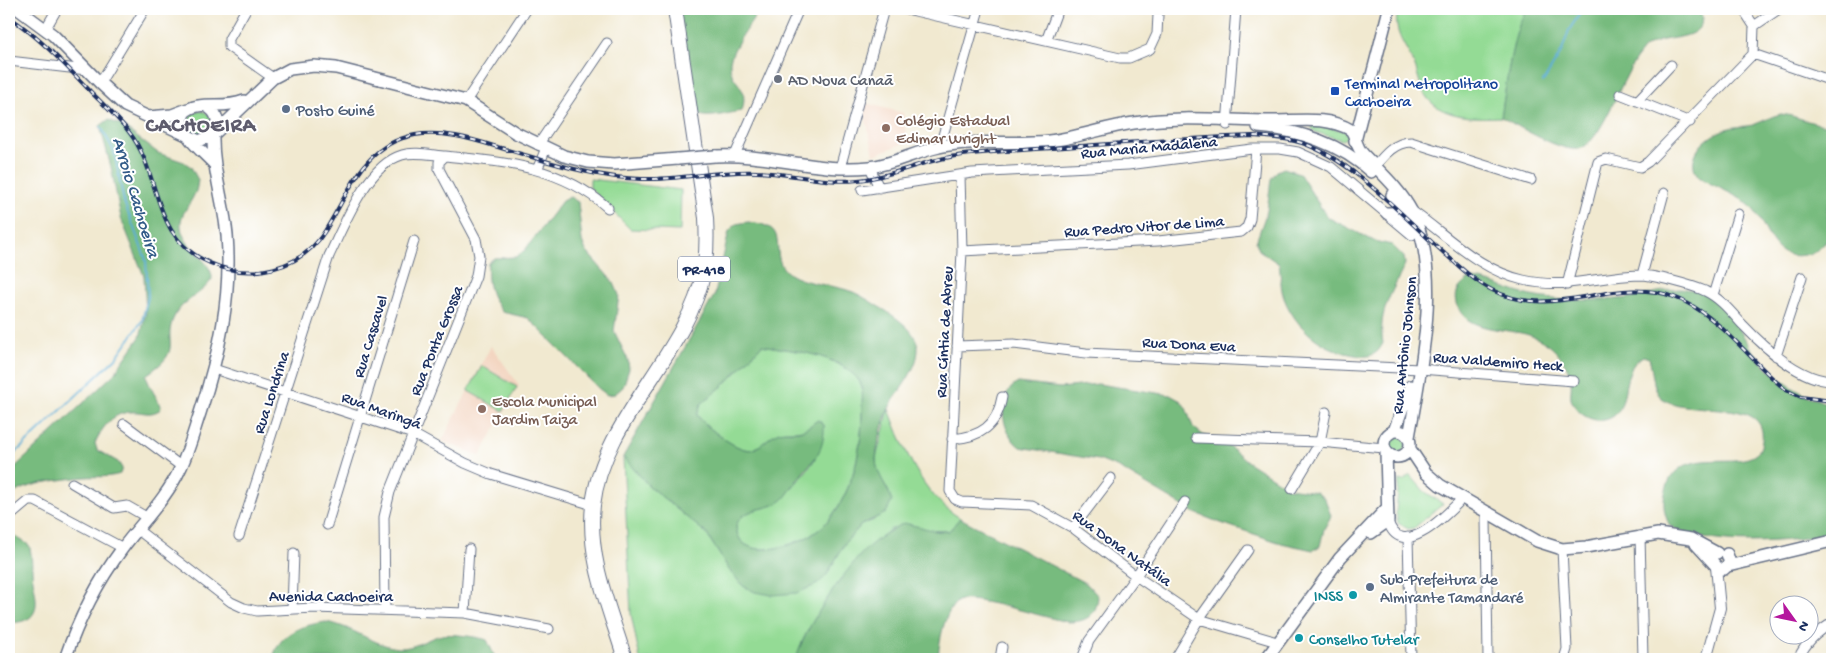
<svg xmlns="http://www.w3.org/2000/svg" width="1841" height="668" viewBox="0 0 1841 668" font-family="'Gochi Hand',sans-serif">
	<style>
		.built { fill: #f3d4bf }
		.green { fill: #94db95; stroke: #58857a }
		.forest { fill: #77bb7e; stroke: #49756e; fill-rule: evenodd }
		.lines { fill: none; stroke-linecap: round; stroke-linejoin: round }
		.stream { stroke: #5caed7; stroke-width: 2 }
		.minor-casing { stroke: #667086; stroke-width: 11 }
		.tertiary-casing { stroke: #667086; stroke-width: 12 }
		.secondary-casing { stroke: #667086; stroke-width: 14 }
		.trunk-casing { stroke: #667086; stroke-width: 16 }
		.minor { stroke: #fff; stroke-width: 9 }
		.tertiary { stroke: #fff; stroke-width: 10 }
		.secondary { stroke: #fff; stroke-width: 11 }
		.trunk { stroke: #fff; stroke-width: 14 }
		.rail-casing { stroke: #1b2f5e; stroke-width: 4 }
		.rail { stroke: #fff; stroke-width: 2; stroke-dasharray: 5.5; stroke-linecap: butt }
		.secondary-bridge-casing { stroke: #667086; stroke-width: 14; stroke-linecap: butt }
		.secondary-bridge { stroke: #fff; stroke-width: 11 }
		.worship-dot { fill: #6b7280; stroke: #fff; stroke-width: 2 }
		.transit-dot { fill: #1a4fb4; stroke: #fff; stroke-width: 2 }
		.service-dot { fill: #5c6f8a; stroke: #fff; stroke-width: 2 }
		.education-dot { fill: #8d6e63; stroke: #fff; stroke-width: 2 }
		.culture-dot { fill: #0f9aa8; stroke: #fff; stroke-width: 2 }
		.labels { text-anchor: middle; stroke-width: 4; stroke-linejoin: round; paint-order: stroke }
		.shield { fill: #fff; stroke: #5f6d8e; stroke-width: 1 }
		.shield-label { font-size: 15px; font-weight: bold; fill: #1b2f5e }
		.worship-label { font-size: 16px; fill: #5b616d; stroke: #fff; text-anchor: start }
		.transit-label { font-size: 16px; fill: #164399; stroke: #fff; text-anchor: start }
		.service-label { font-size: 16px; fill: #4e5e75; stroke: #fff; text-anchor: start }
		.education-label { font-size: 16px; fill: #785e54; stroke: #fff; text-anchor: start }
		.street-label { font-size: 16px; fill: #1b2f5e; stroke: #fff }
		.culture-label { font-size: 16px; fill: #0d838f; stroke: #fff; text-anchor: end }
		.water-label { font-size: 18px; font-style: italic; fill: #325b88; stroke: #fff }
		.district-label { font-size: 21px; font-weight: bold; letter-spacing: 1px; fill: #5e5c6d; stroke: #fff }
	</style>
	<rect width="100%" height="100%" fill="#fff"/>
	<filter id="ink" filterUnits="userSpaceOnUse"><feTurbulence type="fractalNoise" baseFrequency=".02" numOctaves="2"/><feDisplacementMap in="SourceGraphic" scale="10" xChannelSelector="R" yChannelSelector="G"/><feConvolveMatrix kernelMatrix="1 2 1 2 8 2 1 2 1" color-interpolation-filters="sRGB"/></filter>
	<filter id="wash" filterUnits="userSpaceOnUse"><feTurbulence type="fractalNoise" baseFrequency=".0096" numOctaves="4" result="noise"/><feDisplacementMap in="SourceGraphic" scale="20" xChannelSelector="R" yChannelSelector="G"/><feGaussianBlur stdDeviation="1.12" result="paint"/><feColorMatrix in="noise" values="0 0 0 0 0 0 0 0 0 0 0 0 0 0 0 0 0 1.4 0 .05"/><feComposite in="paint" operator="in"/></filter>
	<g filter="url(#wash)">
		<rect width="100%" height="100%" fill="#f1e9d0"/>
		<path class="built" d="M 866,103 L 903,113 L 907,142 L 874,155 L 864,111 Z
			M 491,346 L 519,385 L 480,456 L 442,441 Z"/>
		<path class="green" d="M 1398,9 L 1527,9 C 1512,31 1506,89 1501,117 C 1478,118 1445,119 1428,99 C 1419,88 1418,71 1412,59 C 1402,41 1393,30 1398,9 Z
			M188 123a12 12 0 1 1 24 0a12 12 0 1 1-24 0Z
			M 1313,124 L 1345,131 L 1348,137 L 1342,140 L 1315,132 L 1312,129 Z
			M 590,179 L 681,190 L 680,231 L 630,229 L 590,188 Z
			M 762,345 C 793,351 834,353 857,378 C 866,388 861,402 862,414 C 862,452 851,498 823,526 C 806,544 737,568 736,525 C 745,507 762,511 778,503 C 781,501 811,466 813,462 C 819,452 821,437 824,425 L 818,420 C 813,423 808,429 802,430 C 794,432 787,430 779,432 C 769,436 763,445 754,449 C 740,455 705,426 697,415 L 701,404 L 726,383 Z
			M 482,366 L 517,387 L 503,411 L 468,391 Z
			M 889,409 C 904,449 922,495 960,518 L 949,531 L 891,529 C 883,536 875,542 867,549 C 846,568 802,632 796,659 L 640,659 L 631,614 L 623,457 L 650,487 L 706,533 L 730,571 L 743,586 L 826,576 L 845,543 L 861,525 L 874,520 L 889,492 L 877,471 L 876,458 Z
			M1388 444a9 9 0 1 1 18 0a9 9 0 1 1-18 0Z
			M 1410,475 L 1424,491 L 1443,504 L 1414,528 L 1408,529 L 1398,523 L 1396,512 L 1399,480 L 1403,481 Z"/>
		<path class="forest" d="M 678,9 L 760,9 C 753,21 729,51 730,64 C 730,85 750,83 742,111 C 726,113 707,121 692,112 Z
			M 1527,9 L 1697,9 L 1703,18 C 1699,46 1659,31 1642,51 C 1622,74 1605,136 1582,148 C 1566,156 1517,125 1501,117 C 1506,89 1512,30 1527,9 Z
			M 1781,114 C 1799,116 1814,126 1832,125 L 1832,197 C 1820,211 1835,230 1824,244 C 1819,250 1811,254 1804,255 C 1769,262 1768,222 1749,205 C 1735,193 1714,187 1699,177 C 1683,157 1706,136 1726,129 C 1734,126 1744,127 1753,125 C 1762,122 1771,116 1781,114 Z
			M 108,120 L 121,125 L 158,153 L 184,162 L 191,167 L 198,180 C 197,185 197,191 194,195 C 190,205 179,215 181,227 C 183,248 213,261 212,279 C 203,294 183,300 175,315 C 160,344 187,348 146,375 C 149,388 158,397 161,409 C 152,415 147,413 138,412 C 115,410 104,424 95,443 L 97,450 L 118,462 L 122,468 L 120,474 C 108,478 97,476 85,477 C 59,480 30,482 9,496 L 9,473 L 114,374 L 140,337 L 146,313 L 144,276 L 121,218 L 111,167 L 100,126 Z
			M 1284,168 L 1299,173 L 1327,217 L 1374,241 L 1392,245 L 1404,257 L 1405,264 C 1393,293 1377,311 1383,343 C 1377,356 1368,358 1355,355 C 1323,350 1296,329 1284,298 C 1280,287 1281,275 1279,264 L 1259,250 L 1256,242 L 1267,211 L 1271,179 L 1277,171 Z
			M 570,197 L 578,202 L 582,241 L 586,251 L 614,283 L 619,295 L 614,331 L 628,360 L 629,369 L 623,387 L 615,394 L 607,395 L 598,388 L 528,318 L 502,312 C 490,296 486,283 488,263 L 494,258 L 516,257 L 525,250 L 562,201 Z
			M 748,222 C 754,223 761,223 766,226 C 789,234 765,263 795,277 C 813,285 835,285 853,292 C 865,297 875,305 886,311 C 898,319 916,331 918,347 C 919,369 899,389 889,408 C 883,421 877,444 876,459 C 876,475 888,486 892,501 L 886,513 L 861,525 L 845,543 L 826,576 L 818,584 L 797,593 L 772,595 L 755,592 L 743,586 L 730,571 L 706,533 L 650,487 L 623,457 L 715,294 L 729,231 L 736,224 ZM 762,345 C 793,351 834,353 857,378 C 866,388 861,402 862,414 C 862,452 851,499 823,526 C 806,544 737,568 736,525 C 745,507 763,511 778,503 C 787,498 790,489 796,482 C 811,460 825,455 824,425 L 818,420 C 813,423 808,428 802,430 C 795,433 787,430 779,432 C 769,436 763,445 754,449 C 740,455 705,426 697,415 L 701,404 L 726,383 Z
			M 1469,279 C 1491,279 1510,292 1531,296 C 1560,301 1589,301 1618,299 C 1649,298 1685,277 1714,299 C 1733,314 1741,335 1755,353 C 1775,380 1801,395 1832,405 L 1832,533 C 1791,543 1707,549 1670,526 C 1663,513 1662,501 1667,486 C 1683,440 1752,477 1761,446 C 1775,390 1679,421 1659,395 C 1652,386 1653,369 1649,358 L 1643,356 C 1616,371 1634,415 1604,420 C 1590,422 1576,413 1571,399 C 1570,394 1572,387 1571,380 C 1570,370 1564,362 1558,354 C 1551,345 1540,339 1529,335 C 1509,328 1463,333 1457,303 C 1454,291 1460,286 1469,279 Z
			M 1018,383 L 1060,388 L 1098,384 L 1170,395 L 1181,401 L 1186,408 L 1193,427 L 1203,435 L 1228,445 L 1248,462 L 1289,488 L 1316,492 L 1325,499 L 1331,516 L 1324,529 L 1320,546 L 1313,550 L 1281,543 L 1221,523 L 1195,513 L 1119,468 L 1099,460 L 1020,447 C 1002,434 994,395 1018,383 Z
			M 960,518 L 1087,584 L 1098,596 C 1097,615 1087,622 1068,622 C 1050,619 970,594 958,601 C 944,611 939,643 938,659 L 796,659 C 802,631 845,570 866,549 C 877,539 890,530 904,523 L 936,531 L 949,531 Z
			M 16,537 L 29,545 C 33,557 31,568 33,580 C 38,605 41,622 9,623 L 9,538 Z
			M 326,622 C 352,626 372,645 398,648 C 415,649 427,638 442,635 C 448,633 480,637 487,640 L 496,659 L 273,659 C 278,633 302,625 326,622 Z"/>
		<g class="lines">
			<path class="stream" d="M 1543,82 L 1562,51 L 1569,30 L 1579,15 L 1579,9
				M 9,459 L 116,358 L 142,321 L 148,297 L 146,260 L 124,202 L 114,151 L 101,127"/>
		</g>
	</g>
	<g filter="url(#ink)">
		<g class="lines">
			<g class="minor-casing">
				<path id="minor" d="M 246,9 L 229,39 L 229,47 L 273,78
					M 906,9 L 1120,58 L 1129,58 L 1150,49 L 1157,34 L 1158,15
					M 1743,9 L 1754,26
					M 46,28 L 57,9
					M 1046,41 L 1058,9
					M 1753,54 L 1832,81
					M 9,61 L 87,70
					M 100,83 L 145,9
					M 1620,94 L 1690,122
					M 466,101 L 527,9
					M 1637,101 L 1671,65
					M 1227,125 L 1236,9
					M 538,145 L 607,43
					M 940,146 L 979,9
					M 735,155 L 799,9
					M 870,167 L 879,188
					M 840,168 L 884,9
					M 537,170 L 546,148
					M 1371,171 C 1382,158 1393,142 1411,142 L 1531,180
					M 960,175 L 962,251 L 950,491 L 955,499 L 962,502 L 1031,505 L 1073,528 L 1136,576 L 1199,619 L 1277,642
					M 862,190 L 972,173 L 1128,165 L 1252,149 L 1280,149 L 1298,152 L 1331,167 L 1412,235
					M 1412,211 C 1448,236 1479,270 1523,280 C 1566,290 1598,276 1639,275 C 1655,275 1691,285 1705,291 C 1720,298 1731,312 1742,324 C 1764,347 1799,380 1832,381
					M 962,251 L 1158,241 L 1241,232 L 1247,227 L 1250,219 L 1256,149
					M 1642,275 L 1664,193
					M 1567,285 L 1598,162 L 1606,159 L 1640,167 L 1648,162 L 1753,54 L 1754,26 L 1779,9
					M 1713,295 L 1738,214
					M 957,346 L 1014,344 L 1086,353 L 1420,369 L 1574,381
					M 1776,356 L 1802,277
					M 214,369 L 413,434 L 465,463 L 491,474 L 593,505
					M 124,424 L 182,467
					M 1196,438 L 1320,442 L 1384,448
					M 952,439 C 981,437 997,426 1002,397
					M 72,483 L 114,508 L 127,506 L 148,518
					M 1292,489 L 1320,442 L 1326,412
					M 9,517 L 28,501 L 35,501 L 123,548
					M 1388,521 C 1400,561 1443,518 1458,503
					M 327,525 L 414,241
					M 1073,528 L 1111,478
					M 138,530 L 231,602 L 244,608 L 257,611 L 314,608 L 465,613 L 549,629
					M 239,536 L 329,256 C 344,225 367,165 402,155 C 414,151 432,155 445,156
					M 1640,536 L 1643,659
					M 1408,537 L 1411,659
					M 1562,549 L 1567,649 L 1564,659
					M 292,608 L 294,553
					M 385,609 L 384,517 L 390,492 L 476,276 L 479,256 L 476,239 L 439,169 L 439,162 L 445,156 C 505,162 560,166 608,208
					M 465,613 L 469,549
					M 1000,659 L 1002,647
					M 1082,659 L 1089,641 L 1136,576 L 1185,502
					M 1175,659 L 1199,619 L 1248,550
					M 1488,659 L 1486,518 L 1489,512
					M 1798,659 C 1806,642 1816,633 1832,623"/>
			</g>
			<g class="tertiary-casing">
				<path id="tertiary" d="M 1706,659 L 1720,608 L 1716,567"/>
			</g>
			<g class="secondary-casing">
				<path id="secondary" d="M 18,9 L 53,35 L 100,83 L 125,106 L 199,141 L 213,135 C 220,123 218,112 206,106
					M 148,117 L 172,115 L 188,109
					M 1258,127 C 1299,130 1341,144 1371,172
					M 213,135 L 273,78 L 290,69 L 314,66 L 336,68 L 466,101 L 516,133 L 564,156 L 588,162 L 614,164 L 678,159
					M 1355,141 L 1389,9
					M 715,156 C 767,153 818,173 870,167 C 894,164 915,152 939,147 C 970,139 1015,145 1049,141 C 1077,138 1105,127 1134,123 C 1181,115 1227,121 1274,121 C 1301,121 1326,116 1351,130 C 1356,137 1356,147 1363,154 C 1380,172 1400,189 1412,212 C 1443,272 1420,373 1409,437
					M 215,165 C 203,151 176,133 184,113 C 197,99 223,110 244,101
					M 1392,195 L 1412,232
					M 1387,213 L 1394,213 L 1399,207
					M1384 444a13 13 0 1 1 26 0a13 13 0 1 1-26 0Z
					M 1394,431 L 1411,386
					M 1410,449 L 1426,473 L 1440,485 L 1537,541 L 1562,549 L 1586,547 L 1658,534 L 1691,539 L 1717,553
					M 1371,533 L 1388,521 L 1386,452
					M 1696,544 L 1719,569 L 1724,569 L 1730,563 L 1727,554
					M 1728,566 L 1832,541
					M 65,659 C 79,618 96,584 122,549 C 142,522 167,498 181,467 C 189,450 194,431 200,413 C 219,355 232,297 227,235 C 224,202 212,169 213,135
					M 1266,659 L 1340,558 L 1387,508"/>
			</g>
			<g class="trunk-casing">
				<path id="trunk" d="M 625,659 C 610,609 587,559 593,505 C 603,418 687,355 704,271 C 707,253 707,236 706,218 L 675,9"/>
			</g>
			<use href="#minor" class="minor"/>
			<use href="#tertiary" class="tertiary"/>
			<use href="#secondary" class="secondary"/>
			<use href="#trunk" class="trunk"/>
			<g class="rail-casing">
				<path id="rail" d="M 9,17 C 42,39 67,67 94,95 C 106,107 119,119 129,132 C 163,175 149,237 210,263 C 250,281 301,270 325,231 C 350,192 363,144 415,135 C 444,130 474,140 501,148 C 547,161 593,178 642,179 C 680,180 719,170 757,172 C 791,173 825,184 858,180 C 892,177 923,160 957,156 C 992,151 1029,150 1065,147 C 1128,143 1191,138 1253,136 C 1270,137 1286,138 1302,143 C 1353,160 1404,218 1444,253 C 1459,266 1474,281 1492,290 C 1555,322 1613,274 1674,297 C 1718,313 1750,361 1786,390 L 1801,397 L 1832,401"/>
			</g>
			<use href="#rail" class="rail"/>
			<g class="secondary-bridge-casing">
				<path id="secondary-bridge" d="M 678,159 L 715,156"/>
			</g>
			<use href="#secondary-bridge" class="secondary-bridge"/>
		</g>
	</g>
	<circle class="worship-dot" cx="778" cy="79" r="5"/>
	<rect class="transit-dot" x="1330" y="86" width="10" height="10" rx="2.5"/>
	<g class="service-dot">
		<circle cx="286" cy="109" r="5"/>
		<circle cx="1370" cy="587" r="5"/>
	</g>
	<g class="education-dot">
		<circle cx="886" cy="128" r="5"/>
		<circle cx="482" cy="409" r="5"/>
	</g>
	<g class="culture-dot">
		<circle cx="1353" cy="595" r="5"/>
		<circle cx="1299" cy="638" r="5"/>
	</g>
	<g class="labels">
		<rect class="shield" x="678" y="256.5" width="52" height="25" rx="4"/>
		<g class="shield-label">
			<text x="704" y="274">PR-418</text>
		</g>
		<g class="worship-label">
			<text x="788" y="85">AD Nova Canaã</text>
		</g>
		<g class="transit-label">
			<text x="1345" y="88">Terminal Metropolitano<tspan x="1345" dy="18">Cachoeira</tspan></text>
		</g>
		<g class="service-label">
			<text x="296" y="115">Posto Guiné</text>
			<text x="1380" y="584">Sub-Prefeitura de<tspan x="1380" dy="18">Almirante Tamandaré</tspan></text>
		</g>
		<g class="education-label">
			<text x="896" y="125">Colégio Estadual<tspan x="896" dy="18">Edimar Wright</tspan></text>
			<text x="492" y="406">Escola Municipal<tspan x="492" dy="18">Jardim Taiza</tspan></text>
		</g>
		<g class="street-label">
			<text transform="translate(1149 146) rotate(-5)" y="6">Rua Maria Madalena</text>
			<text transform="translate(1144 225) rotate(-4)" y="6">Rua Pedro Vitor de Lima</text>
			<text transform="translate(943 332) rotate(-87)" y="6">Rua Cíntia de Abreu</text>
			<text transform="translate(369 336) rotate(-73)" y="6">Rua Cascavel</text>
			<text transform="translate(435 340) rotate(-68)" y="6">Rua Ponta Grossa</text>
			<text transform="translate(1189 343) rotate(3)" y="6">Rua Dona Eva</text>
			<text transform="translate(1403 345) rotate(-84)" y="6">Rua Antônio Johnson</text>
			<text transform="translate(1498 360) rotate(4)" y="6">Rua Valdemiro Heck</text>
			<text transform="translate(270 392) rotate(-72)" y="6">Rua Londrina</text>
			<text transform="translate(382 409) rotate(20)" y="6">Rua Maringá</text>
			<text transform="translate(1123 547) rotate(36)" y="6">Rua Dona Natália</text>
			<text x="331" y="601">Avenida Cachoeira</text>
		</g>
		<g class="culture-label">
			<text x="1343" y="601">INSS</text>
			<text x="1309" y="644" text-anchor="start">Conselho Tutelar</text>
		</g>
		<g class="water-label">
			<text transform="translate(137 197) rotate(73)" y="6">Arroio Cachoeira</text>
		</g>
		<g class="district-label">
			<text x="201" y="131">CACHOEIRA</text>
		</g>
	</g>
	<rect width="1841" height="668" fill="none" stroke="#fff" stroke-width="30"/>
	<g transform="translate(1794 620) rotate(123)"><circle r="24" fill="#ffffff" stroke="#a4acbf"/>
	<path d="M0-4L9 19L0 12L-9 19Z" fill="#b5179e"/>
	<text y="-8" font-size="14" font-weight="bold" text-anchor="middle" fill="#1b2f5e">N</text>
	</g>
</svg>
